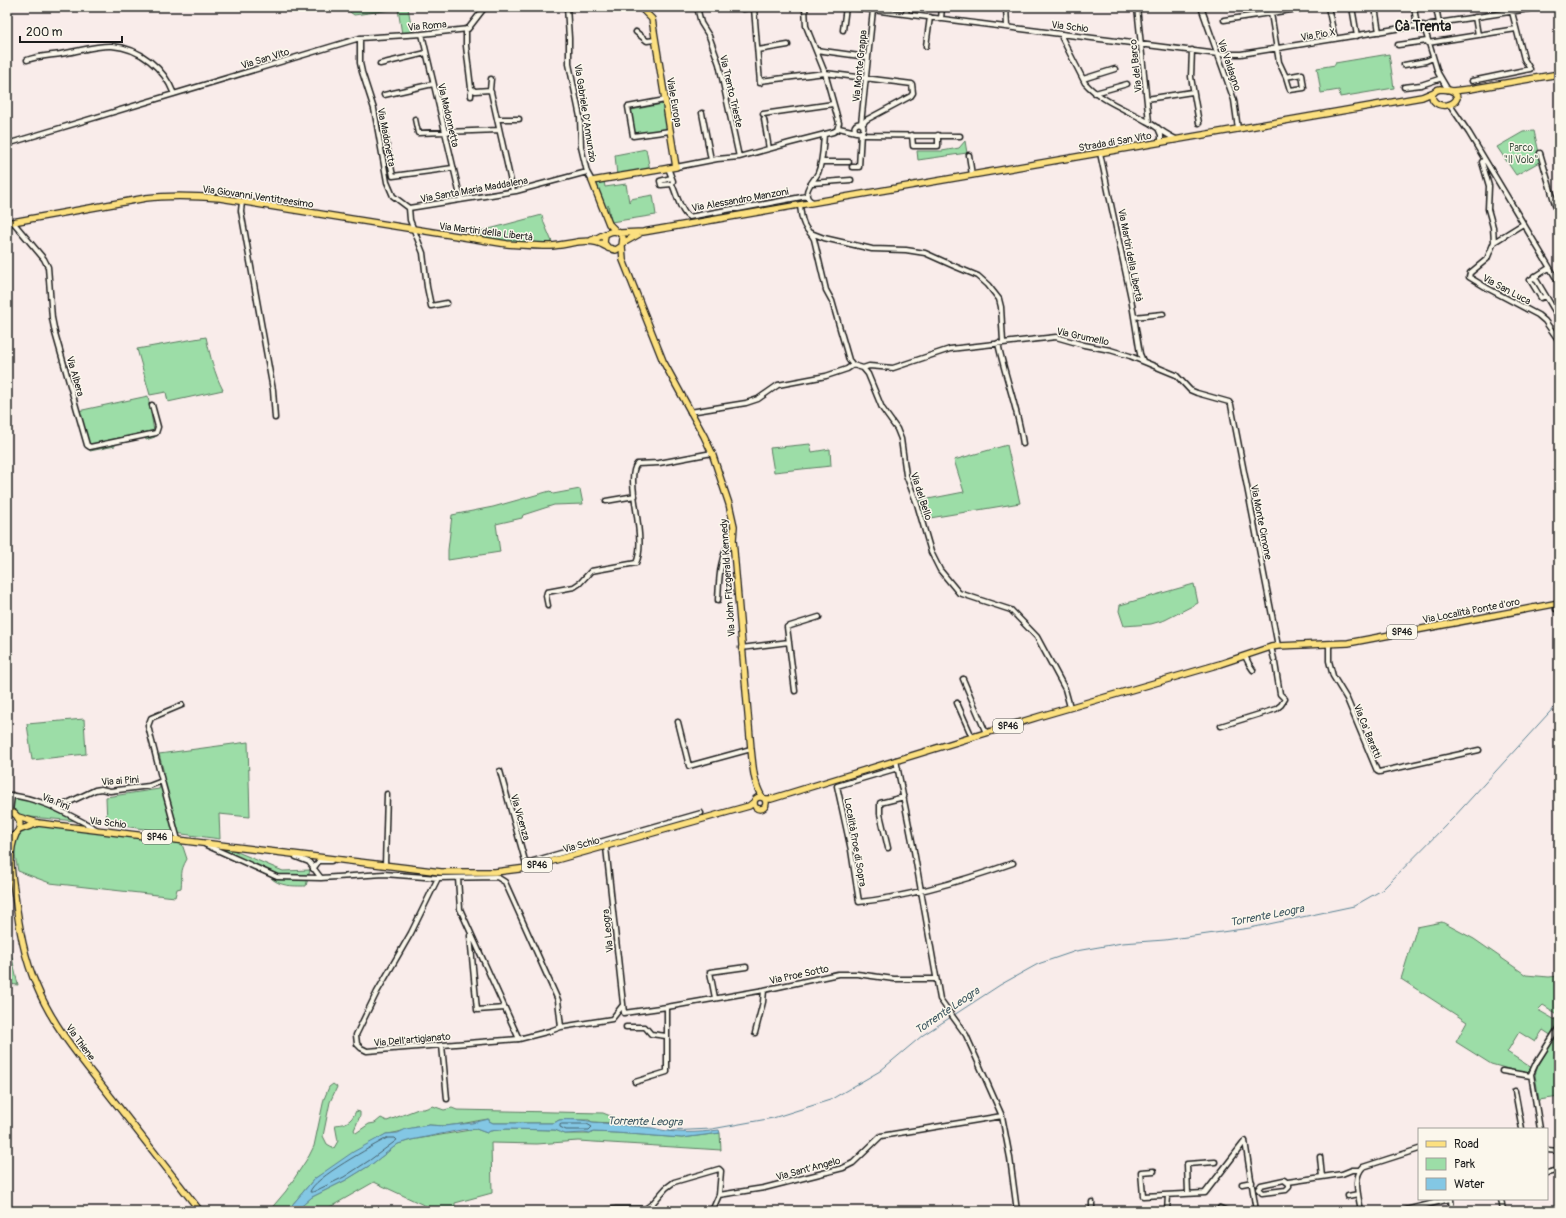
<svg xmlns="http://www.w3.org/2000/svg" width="1566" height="1218" viewBox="0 0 1566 1218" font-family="Pangolin,sans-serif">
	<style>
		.green { fill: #9cdda7; stroke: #5c7c62 }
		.water { fill: #83c7e4; stroke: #5a8394 }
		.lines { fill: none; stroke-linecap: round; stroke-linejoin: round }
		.shore { stroke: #45606c; stroke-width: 1 }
		.stream { stroke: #5a8394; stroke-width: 1 }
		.minor-casing { stroke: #1c1c1c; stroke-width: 7 }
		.major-casing { stroke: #1c1c1c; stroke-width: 8 }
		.minor { stroke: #fbf7ec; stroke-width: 4 }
		.major { stroke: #fce080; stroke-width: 5.5 }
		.labels { text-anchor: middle; stroke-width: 3; stroke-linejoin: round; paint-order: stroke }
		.shield { fill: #fbf7ec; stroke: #5f5e5a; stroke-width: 1 }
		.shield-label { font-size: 9px; font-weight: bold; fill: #1c1c1c }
		.street-label { font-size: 10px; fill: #1c1c1c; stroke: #fbf7ec }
		.park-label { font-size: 10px; fill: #425646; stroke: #fbf7ec }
		.water-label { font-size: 11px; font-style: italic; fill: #405862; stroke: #fbf7ec }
		.district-label { font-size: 14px; font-weight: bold; fill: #1c1c1c; stroke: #fbf7ec }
	</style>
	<rect width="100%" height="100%" fill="#f9ecea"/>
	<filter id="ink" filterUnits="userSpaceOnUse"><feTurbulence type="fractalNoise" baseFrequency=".025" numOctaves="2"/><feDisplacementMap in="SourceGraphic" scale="8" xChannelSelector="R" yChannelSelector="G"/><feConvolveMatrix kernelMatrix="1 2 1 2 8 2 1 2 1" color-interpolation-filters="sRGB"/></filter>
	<g filter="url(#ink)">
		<path class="green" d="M 343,7 L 411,7 L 408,8 L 413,34 L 402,34 L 398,9 L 354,15 Z
			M 1389,54 L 1394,88 L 1340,97 L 1339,90 L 1321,93 L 1317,68 L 1335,65 L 1335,63 Z
			M 663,104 L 667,129 L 635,135 L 631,110 Z
			M 1534,131 L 1541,161 L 1516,175 L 1497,147 L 1523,132 Z
			M 965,141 L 967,153 L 918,160 L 917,151 L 942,151 L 959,148 Z
			M 646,149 L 650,170 L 617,176 L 615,155 Z
			M 604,181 L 605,187 L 626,184 L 629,202 L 630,201 L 630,199 L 653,195 L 656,215 L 611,222 L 608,205 L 610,221 L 595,185 L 598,182 Z
			M 542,215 L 544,223 L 553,244 L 529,244 L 475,237 L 474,233 Z
			M 206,337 C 210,355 214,373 223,390 L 168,402 L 166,392 L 150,395 L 137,349 Z
			M 148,396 L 155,437 L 146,440 L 145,436 L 115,439 L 115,446 L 90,451 L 78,411 Z
			M 810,444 L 812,452 L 830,449 L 831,466 L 774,472 L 770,448 Z
			M 1007,445 L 1020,503 L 924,519 L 918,501 L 964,492 L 954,460 Z
			M 580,489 L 583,504 L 554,505 L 523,515 L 522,518 L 496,524 L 500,552 L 448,560 L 448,550 L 452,515 L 493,507 L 550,491 L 553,494 Z
			M 1194,584 L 1198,603 L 1165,620 L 1151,624 L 1124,626 L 1119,611 L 1120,605 Z
			M 84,719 L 86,754 L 32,760 L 27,724 Z
			M 248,742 L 250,817 L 219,814 L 220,839 L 107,824 L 106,797 L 159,789 L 164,773 L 159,754 Z
			M 7,794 L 61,809 L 88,822 L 7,815 Z
			M 37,825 L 181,841 L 187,859 C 179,873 183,874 181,888 L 177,889 L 175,897 L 50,883 L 18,871 C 13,844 9,837 37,825 Z
			M 197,843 L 223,846 L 283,871 L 310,870 L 306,886 C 293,886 276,887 268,874 Z
			M 1442,922 L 1474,939 L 1526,975 L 1549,977 L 1559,976 L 1559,1015 L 1543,1005 L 1538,1010 L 1559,1022 L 1559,1025 L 1552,1036 L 1543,1030 L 1535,1042 L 1519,1032 L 1507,1052 L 1532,1068 L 1530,1075 L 1491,1064 L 1456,1042 L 1467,1022 L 1401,979 L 1417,927 Z
			M 7,935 L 18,985 L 7,984 Z
			M 1559,1030 L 1559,1097 L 1539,1100 L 1535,1075 L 1538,1066 Z
			M 333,1084 L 337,1087 L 330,1102 L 323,1136 L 327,1144 L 334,1148 L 338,1141 L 335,1125 C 346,1124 351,1122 356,1111 L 360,1112 L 360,1116 L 354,1130 L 356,1133 L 369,1124 L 375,1123 L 381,1118 L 387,1121 L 418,1109 L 424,1109 L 433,1106 L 444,1110 L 452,1108 L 457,1110 L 603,1113 L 613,1117 L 615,1120 L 613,1123 L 592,1122 L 589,1120 L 559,1120 L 554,1123 L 493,1123 L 489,1121 L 488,1119 C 474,1121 460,1125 445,1126 C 440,1126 434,1125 429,1125 C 414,1126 401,1133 386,1134 L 314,1179 L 287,1211 L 269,1211 L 286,1191 L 309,1156 L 314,1146 L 324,1099 L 329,1087 Z
			M 476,1129 L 487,1133 L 490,1131 L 507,1129 L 555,1130 L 565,1134 L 590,1134 L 593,1132 L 616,1133 L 682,1138 L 720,1133 L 721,1150 L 578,1141 L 537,1144 L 491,1143 L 492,1193 L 455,1203 L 455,1211 L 430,1211 L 430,1208 L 374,1182 L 323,1211 L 296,1211 L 312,1197 L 346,1180 L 372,1164 L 398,1144 L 411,1140 Z"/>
		<path class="water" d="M 489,1119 L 489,1121 L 493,1123 L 554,1123 C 556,1122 559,1120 560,1120 C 565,1119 589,1120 592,1122 L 653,1128 C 674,1134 697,1133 719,1130 L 720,1133 L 682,1138 L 616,1133 L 593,1132 L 590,1134 L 584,1133 L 565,1134 L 555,1130 L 507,1129 L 490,1131 L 487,1133 L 476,1129 L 461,1130 L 411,1140 L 398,1144 L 372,1164 L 346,1180 L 312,1197 L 296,1211 L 287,1211 L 314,1179 L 353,1152 L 386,1134 L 398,1133 L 406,1129 L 429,1125 L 444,1126 L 472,1123 Z"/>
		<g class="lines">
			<path class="shore" d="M 562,1124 L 587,1124 L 592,1127 L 589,1130 L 566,1130 L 560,1127 L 560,1125 Z
				M 387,1138 L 395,1138 L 397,1140 L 370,1160 L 344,1177 L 313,1192 L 310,1192 C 313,1178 373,1146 387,1138 Z"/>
			<path class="stream" d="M 954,1015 L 1000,985 L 1038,964 L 1076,951 L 1122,943 L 1165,940 L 1250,928 L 1354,906 L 1382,890 L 1453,818 L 1559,702
				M 668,1131 L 712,1129 L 773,1118 L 830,1100 L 880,1071 L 923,1035 L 951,1017"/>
			<g class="minor-casing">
				<path id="minor" d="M 567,7 L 569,38 L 569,64 L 580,117 L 581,147 L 587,172 L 592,181
					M 697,7 L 701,23 L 709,36 L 719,64 L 739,157
					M 739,7 L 743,9 L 761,7
					M 849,7 L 1218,54 L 1241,54 L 1414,26 L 1420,27
					M 1006,7 L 1007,26
					M 1137,7 L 1149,122
					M 1201,7 L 1234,100 L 1238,129
					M 1270,7 L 1279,62 L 1286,77 L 1290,90 L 1304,88 L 1302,74 L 1286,77
					M 1328,7 L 1335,39
					M 1352,7 L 1357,36
					M 1375,7 L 1379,32
					M 1414,7 L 1417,26
					M 1436,7 L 1439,23
					M 754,8 L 760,83
					M 906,14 L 907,7
					M 1475,17 L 1478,35
					M 941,19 L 942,7
					M 1224,20 L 1311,7
					M1420 28a3 3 0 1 1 6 0a3 3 0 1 1-6 0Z
					M 1426,26 L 1431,24 L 1542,7
					M 466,29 L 466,46 L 471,88 L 475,91 L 490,90 L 491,92 L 513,191
					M 843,30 L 846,7
					M 1425,30 L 1438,73 L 1448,90
					M 636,32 L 647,41 L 655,40
					M 422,34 L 461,200
					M 1062,34 L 1062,38 L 1085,83 C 1101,101 1126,109 1146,121 C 1156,126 1166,135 1176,139
					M 360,38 L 360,63 L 362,72 L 374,109 L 387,182 L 393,196 L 409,208
					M 1428,43 L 1516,29
					M 1398,45 L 1427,41
					M 926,46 L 930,17
					M 758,50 L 788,45
					M 816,50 L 867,57
					M 1192,50 L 1191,77 L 1199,123
					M 27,60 C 41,55 52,56 66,53 C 80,51 97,45 112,46 C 140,48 164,68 174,94
					M 380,64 L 426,53
					M 1404,65 L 1426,61 L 1433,58
					M 1083,79 L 1115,69
					M 760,81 L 825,73 L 912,84 L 913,93 L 911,96 L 866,120 L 862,125
					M 1472,81 L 1530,69 L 1524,59 L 1512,12
					M 1404,87 L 1421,85 L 1439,79
					M 490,90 L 491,79
					M 1095,93 L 1127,84
					M 384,95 L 433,84
					M 471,96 L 471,92 L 472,90
					M 1147,99 L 1192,92
					M 665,100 L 628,107 L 633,136 L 670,131
					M 1450,105 L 1469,133 L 1559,283
					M 702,113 L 711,160
					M 763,114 L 833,104
					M 415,119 L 418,133 L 499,130
					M 497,119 L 519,119
					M 764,119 L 769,149
					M854.5 128a4.5 4.5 0 1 1 9 0a4.5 4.5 0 1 1-9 0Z
					M 861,124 L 873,10
					M 383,126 L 393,176 L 453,168
					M 839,128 L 856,132
					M 1158,128 L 1161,135 L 1161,141
					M 861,133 L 865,135 L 960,136
					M 912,135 L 913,146 L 938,146 L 938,135
					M 7,144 L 360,38 L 422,34 L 468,29 L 485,7
					M 1100,153 L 1131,298 L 1140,354 L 1143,361
					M 1540,153 L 1559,218
					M 969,155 L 972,175
					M 1484,160 L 1482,162 L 1489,186 L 1488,209 L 1493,227 L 1494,242 L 1487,259 L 1470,273 L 1469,277 L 1487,288 L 1538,315 L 1545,321 L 1559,341
					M 821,162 L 849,162
					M 676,167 L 717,159 L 739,157 L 790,143 L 833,132 L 837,130 L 839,123 L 825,73 L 806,26 L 805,7
					M 852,167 L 859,167 L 861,133
					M 668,168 L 673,181 L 672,184 C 676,193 681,213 689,217 L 732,209 L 738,209 L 807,196
					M 671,178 L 660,181 L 661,185 L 672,184
					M 812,183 L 851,180
					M 242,202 L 241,211 L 273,390 L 275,418
					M 813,202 C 809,200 806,198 807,192 C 808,185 815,179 818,173 C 823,161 823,147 824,134
					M 800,205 C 801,213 801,221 806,228 C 809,233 811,233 814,239 L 826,290 L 832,301 L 849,360 L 853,365 L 863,368 L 868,374 L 882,408 L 897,429 L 901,439 L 906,475 L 917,504 L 931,552 L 940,570 L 959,593 L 1011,610 L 1037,637 L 1065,689 L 1070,707
					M 409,208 L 516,191 L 587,172
					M 409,208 L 410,220 L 423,253 L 427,287 L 431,306 L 447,303
					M 13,222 L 44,259 L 48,267 L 52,318 L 55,333 L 87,445 L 90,447 L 156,433 L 158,427 L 152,405
					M 811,233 L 824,238 L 872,249 L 906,250 L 925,253 L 954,266 L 978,276 L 988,285 L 999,299 L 1001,307 L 1003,342
					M 1494,242 L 1523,224
					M 1534,276 L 1559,318
					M 1546,296 L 1541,298 L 1530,280 L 1549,268
					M 1134,317 L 1163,314
					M 998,343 C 1005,377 1018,409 1023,444
					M 863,368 L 869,366 L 893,368 L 950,349 L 1056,337 L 1084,345 L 1110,350 L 1130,356 L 1176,375 L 1190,390 L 1197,393 L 1229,402 L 1231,405 L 1278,646
					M 690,412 L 746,403 L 758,399 L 778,385 L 826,376 L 847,369 L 853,365
					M 606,501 L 635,496
					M 718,600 C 719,583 719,552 733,540
					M 548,606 L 546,596 L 547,592 L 574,587 L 580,583 L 591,571 L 636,563 C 648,539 624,479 637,464 L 659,463 L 712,453
					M 1556,609 L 1559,609
					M 1329,644 L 1329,661 L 1333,676 L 1347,699 L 1377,771 L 1379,772 L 1479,750
					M 1271,647 L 1274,659
					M 741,648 L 789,642
					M 1245,656 L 1249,664 L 1253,670
					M 963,679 L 986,733
					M 795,691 L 787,627 L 819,617
					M 957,703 L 972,737
					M 678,722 L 689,766 L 751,749
					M 1221,726 L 1276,709 L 1281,705 L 1285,699 L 1280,694 L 1275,663
					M 896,760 L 914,851 L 940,999 L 966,1035 L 1002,1116 L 1010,1158 L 1017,1211
					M 898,768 L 837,786 L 851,850 L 859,902 C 909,897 965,880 1013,863
					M 500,771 L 527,868
					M 162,781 L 148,726 L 151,718 L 182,705
					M 7,795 C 39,797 68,814 96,829
					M 57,808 L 95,790 L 101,789 L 110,791 L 149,786 L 162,781 L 178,840
					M 10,811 L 12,795
					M 206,845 L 277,877 L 321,878
					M 606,847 L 624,1013 L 667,1007 L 764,990 L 838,974 L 857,974 L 894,979 L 935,979
					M 888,848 L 880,814 L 880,803 L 904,797
					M 296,857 L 309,862 L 321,878 L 384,874 L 438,878 L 497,877 L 505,882 L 558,1000 L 561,1027
					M 526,863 L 701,813
					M 385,865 L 387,794
					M 313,869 L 319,861 L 331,861
					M 438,878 L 411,933 L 377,992 L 356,1035 L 357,1044 L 361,1048 L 367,1051 L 519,1039 L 550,1031 L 561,1027 L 612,1019 L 623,1005
					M 458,878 L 460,909 L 519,1039
					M 470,936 L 477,1010 L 505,1008
					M 715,998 L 710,972 L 746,967
					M 626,1027 L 645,1027 L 651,1034 L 666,1036
					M 755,1033 L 763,1002 L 764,990
					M 442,1045 L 447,1099
					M 1502,1071 L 1531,1076
					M 635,1082 L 667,1072 L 667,1007
					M 1515,1091 L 1522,1129
					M 1540,1129 L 1531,1074 L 1536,1063 L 1559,1027
					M 1245,1141 L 1256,1211
					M 1547,1150 L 1559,1151
					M 1320,1157 L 1322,1177
					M 1154,1171 L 1141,1172 L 1143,1196 L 1205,1193 L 1245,1141
					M 1547,1173 L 1559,1170
					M 1284,1180 L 1289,1184 L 1289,1187 L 1286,1190 L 1262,1193 L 1258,1189 L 1261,1185 Z
					M 1288,1182 L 1342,1174 L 1352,1170 L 1360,1170
					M 1242,1184 L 1252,1182
					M 1188,1194 L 1187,1164 L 1215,1162
					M 1348,1196 L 1358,1194
					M 1451,1199 L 1452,1211
					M 1501,1199 L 1503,1211
					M 1092,1202 L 1092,1211
					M 1220,1208 L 1227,1211
					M 568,1210 L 603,1211 L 616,1209 L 645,1209 L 652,1204 L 666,1188 L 674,1182 L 719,1169 L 721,1171 L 719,1195
					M 712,1211 L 719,1195 L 764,1188 L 843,1168 L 853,1163 L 881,1136 L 1002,1116
					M 1167,1211 L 1168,1196
					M 1361,1211 C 1359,1197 1352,1178 1363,1167 L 1419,1149
					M 1402,1211 L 1450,1199"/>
			</g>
			<g class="major-casing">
				<path id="major" d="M 1440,89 C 1448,90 1456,89 1457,98 C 1454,106 1440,108 1434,101 C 1429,95 1435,90 1440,89 Z
					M 1452,91 L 1470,89 L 1559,74
					M 7,223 L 146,198 C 171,195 195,196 220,198 L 507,244 C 522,245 536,246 551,246 C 569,245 589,236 605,246
					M 616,231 L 609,224 L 592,181 L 676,167 L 652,19 L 640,7
					M 620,233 L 643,232 L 1422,97 L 1434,92
					M 592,240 C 603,237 616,223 623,238 L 622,246 L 616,250 L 608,248 L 604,243 L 605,235
					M 623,243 L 639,234
					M 622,246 L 623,260 L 663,361 L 704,436 L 712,453 L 729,504 L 734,526 L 733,540 L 751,749 C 753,765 753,782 762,797
					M754 803a6 6 0 1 1 12 0a6 6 0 1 1-12 0Z
					M 765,799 L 771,799 L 1041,716 L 1220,664 L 1271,647 L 1278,646 L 1348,643 L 1559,603
					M 7,811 C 24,813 24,836 7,838
					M 18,817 L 38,823 L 441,872 L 495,872 L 527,868 L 749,806 L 754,802
					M 19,830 L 36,824
					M 16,834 C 7,853 12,876 15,896 C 19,927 24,958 37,987 C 53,1026 81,1059 107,1092 C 138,1132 169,1171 200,1211"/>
			</g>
			<use href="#minor" class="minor"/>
			<use href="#major" class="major"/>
		</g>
	</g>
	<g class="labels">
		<g class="shield">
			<rect x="1387" y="625" width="30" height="14" rx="3"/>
			<rect x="993" y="719" width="30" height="14" rx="3"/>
			<rect x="142" y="830" width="30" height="14" rx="3"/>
			<rect x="522" y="858" width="30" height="14" rx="3"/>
		</g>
		<g class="shield-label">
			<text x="1402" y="635">SP46</text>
			<text x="1008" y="729">SP46</text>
			<text x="157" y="840">SP46</text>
			<text x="537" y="868">SP46</text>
		</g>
		<g class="street-label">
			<text transform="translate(427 25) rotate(-5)" y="4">Via Roma</text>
			<text transform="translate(1070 26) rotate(7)" y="4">Via Schio</text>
			<text transform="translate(1318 34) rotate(-9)" y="4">Via Pio X</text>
			<text transform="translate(265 58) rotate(-17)" y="4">Via San Vito</text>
			<text transform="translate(1230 65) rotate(71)" y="4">Via Valdagno</text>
			<text transform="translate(859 66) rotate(-84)" y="4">Via Monte Grappa</text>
			<text transform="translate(1135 66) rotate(-96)" y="4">Via del Barco</text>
			<text transform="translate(732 91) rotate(77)" y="4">Via Trento Trieste</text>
			<text transform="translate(675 102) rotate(80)" y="4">Viale Europa</text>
			<text transform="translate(586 113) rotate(81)" y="4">Via Gabriele D'Annunzio</text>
			<text transform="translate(449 115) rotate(77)" y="4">Via Madonnetta</text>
			<text transform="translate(387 137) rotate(79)" y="4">Via Madonetta</text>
			<text transform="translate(1115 141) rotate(-10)" y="4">Strada di San Vito</text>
			<text transform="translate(474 189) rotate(-10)" y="4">Via Santa Maria Maddalena</text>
			<text transform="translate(258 196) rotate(8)" y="4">Via Giovanni Ventitreesimo</text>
			<text transform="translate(740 199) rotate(-10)" y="4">Via Alessandro Manzoni</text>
			<text transform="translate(486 231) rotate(7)" y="4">Via Martiri della Libertà</text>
			<text transform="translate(1131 255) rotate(79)" y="4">Via Martiri della Libertà</text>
			<text transform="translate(1507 289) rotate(28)" y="4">Via San Luca</text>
			<text transform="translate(1083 336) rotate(12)" y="4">Via Grumello</text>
			<text transform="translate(76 376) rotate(74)" y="4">Via Albera</text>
			<text transform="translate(922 496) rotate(72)" y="4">Via del Bello</text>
			<text transform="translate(1262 522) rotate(79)" y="4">Via Monte Cimone</text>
			<text transform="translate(727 578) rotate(-94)" y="4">Via John Fitzgerald Kennedy</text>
			<text transform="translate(1471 610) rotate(-11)" y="4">Via Località Ponte d'oro</text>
			<text transform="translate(1368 731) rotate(68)" y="4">Via Ca' Baratti</text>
			<text transform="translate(120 780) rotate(-4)" y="4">Via ai Pini</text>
			<text transform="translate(56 801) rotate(22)" y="4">Via Pini</text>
			<text transform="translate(521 817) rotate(74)" y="4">Via Vicenza</text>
			<text transform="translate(108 822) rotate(7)" y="4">Via Schio</text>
			<text transform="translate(856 842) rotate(80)" y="4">Località Proe di Sopra</text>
			<text transform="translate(581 844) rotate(-15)" y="4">Via Schio</text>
			<text transform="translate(607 931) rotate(-96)" y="4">Via Leogra</text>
			<text transform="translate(799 974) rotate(-12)" y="4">Via Proe Sotto</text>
			<text transform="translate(412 1039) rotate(-5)" y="4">Via Dell'artigianato</text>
			<text transform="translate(81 1042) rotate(54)" y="4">Via Thiene</text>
			<text transform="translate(808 1168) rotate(-15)" y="4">Via Sant'Angelo</text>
		</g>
		<g class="park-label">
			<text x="1521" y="151">Parco<tspan x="1521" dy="12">"Il Volo"</tspan></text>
		</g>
		<g class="water-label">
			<text transform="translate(1267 915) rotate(-11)" y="4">Torrente Leogra</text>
			<text transform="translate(947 1010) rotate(-34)" y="4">Torrente Leogra</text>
			<text transform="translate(645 1121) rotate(1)" y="4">Torrente Leogra</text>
		</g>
		<g class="district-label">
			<text x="1423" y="31">Cà Trenta</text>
		</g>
	</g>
	<rect width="1566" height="1218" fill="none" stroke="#fbf7ec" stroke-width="24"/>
	<rect x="12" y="12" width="1542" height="1194" fill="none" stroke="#1c1c1c" stroke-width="1.5" filter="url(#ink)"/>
	<rect x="1418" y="1128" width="130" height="72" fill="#fbf7ec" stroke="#a29f99"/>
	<rect x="1426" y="1141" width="20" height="6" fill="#fce080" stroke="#a29f99"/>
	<text x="1454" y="1148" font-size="12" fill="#1c1c1c">Road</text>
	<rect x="1426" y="1158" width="20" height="12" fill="#9cdda7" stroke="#a29f99"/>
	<text x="1454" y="1168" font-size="12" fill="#1c1c1c">Park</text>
	<rect x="1426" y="1178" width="20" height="12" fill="#83c7e4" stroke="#a29f99"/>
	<text x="1454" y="1188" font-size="12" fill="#1c1c1c">Water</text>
	<path d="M20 36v6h102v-6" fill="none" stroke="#1c1c1c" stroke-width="2"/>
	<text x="26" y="36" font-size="12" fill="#1c1c1c" stroke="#fbf7ec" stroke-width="3" paint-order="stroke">200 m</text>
</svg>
